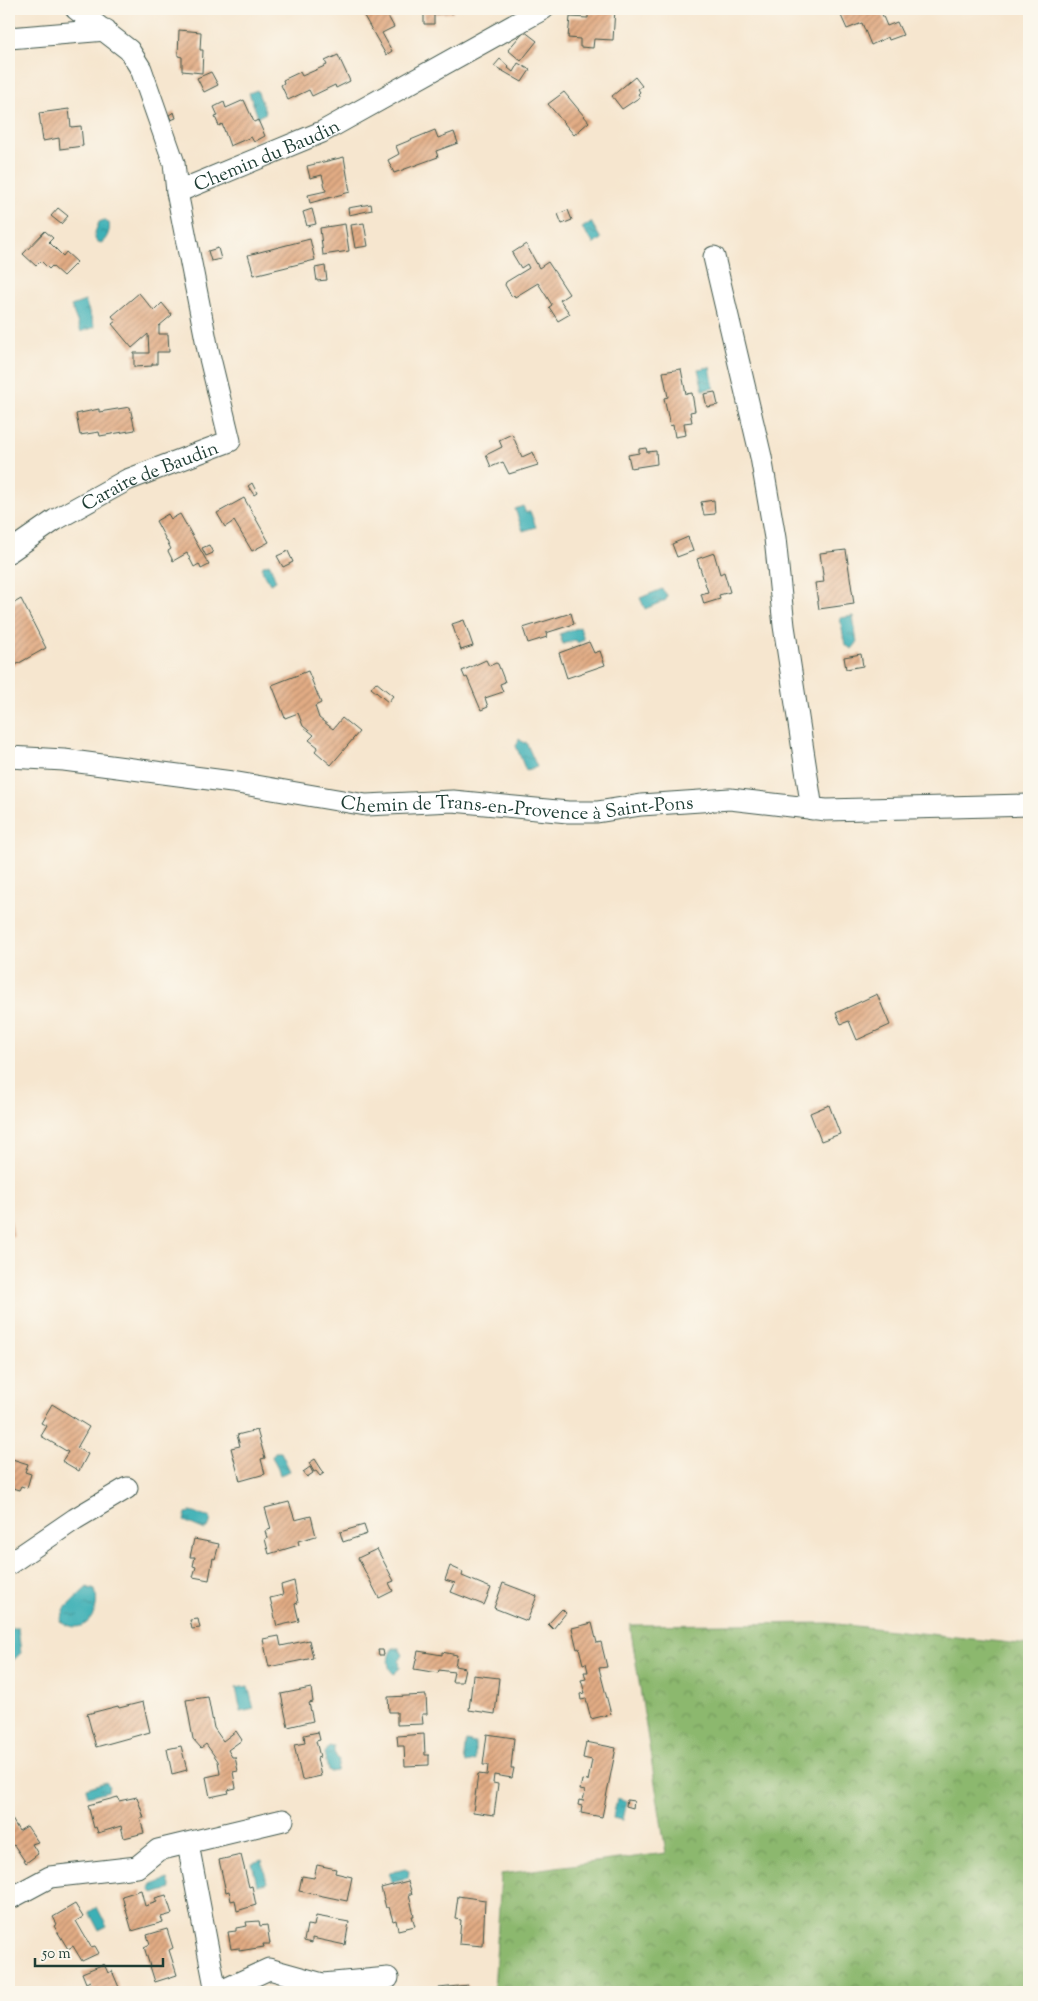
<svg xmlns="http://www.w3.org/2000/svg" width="1038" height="2001" viewBox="0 0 1038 2001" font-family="'Sorts Mill Goudy',serif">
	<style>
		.forest { fill: url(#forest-crowns); stroke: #567a51 }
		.water { fill: url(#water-ripples); stroke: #2e7675 }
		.building { fill: url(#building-hatch) }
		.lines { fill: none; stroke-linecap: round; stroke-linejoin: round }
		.minor-casing { stroke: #3f564b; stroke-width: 23 }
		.minor { stroke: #fff; stroke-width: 21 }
		.labels { text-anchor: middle; stroke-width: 4; stroke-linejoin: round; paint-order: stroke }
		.street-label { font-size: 19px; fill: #1f3d34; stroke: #fbf7ec }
	</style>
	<defs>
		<pattern id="forest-crowns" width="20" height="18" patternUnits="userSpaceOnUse" patternTransform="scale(1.25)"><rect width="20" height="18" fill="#8cb86e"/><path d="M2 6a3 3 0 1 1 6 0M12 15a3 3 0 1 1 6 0" fill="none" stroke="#72975b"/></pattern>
		<pattern id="water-ripples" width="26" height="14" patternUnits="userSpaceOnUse" patternTransform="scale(1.25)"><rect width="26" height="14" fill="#3eb0b6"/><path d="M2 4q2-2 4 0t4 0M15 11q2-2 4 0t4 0" fill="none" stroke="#339095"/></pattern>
		<pattern id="building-hatch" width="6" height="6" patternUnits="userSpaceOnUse" patternTransform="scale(1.25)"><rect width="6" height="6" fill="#e2ac84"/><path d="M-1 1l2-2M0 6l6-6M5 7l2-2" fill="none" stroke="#b78d6d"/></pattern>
	</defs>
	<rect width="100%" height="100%" fill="#fbf7ec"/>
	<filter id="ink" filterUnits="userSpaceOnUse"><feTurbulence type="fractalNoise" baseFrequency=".02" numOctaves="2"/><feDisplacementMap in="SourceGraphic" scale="10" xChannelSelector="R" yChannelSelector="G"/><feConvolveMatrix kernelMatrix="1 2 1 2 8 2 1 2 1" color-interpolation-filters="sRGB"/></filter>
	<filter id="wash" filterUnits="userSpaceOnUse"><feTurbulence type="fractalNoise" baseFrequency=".0096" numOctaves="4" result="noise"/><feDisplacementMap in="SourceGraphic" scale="20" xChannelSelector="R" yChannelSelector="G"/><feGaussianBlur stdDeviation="1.12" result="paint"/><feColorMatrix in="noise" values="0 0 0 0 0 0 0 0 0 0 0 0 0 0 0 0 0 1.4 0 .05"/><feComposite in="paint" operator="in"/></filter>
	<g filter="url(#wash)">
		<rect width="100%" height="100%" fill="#f6e6cf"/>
		<path class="forest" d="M 828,1623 L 1029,1645 L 1029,1992 L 494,1992 L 501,1874 L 666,1853 L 630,1625 Z"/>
		<path class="water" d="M 257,90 L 266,113 L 258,117 L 249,93 Z
			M 104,220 L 109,223 C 111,229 107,240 101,243 L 96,241 L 94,235 L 99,222 Z
			M 591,222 L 601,239 L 594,244 L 582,228 Z
			M 85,301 L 95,327 L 81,332 L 71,306 Z
			M 710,367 L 714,388 L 703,390 L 698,369 Z
			M 523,506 L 526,513 L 530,511 L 536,527 L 523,531 L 515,509 Z
			M 270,564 L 276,581 L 270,584 L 262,570 L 263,565 Z
			M 662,589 L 667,595 L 666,600 L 645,609 L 640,598 Z
			M 853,616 L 857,643 L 852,649 L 845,645 L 840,618 Z
			M 580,627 L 584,640 L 577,643 L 576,640 L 563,644 L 559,634 Z
			M 519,739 L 524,743 L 526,742 L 537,767 L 526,771 L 516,746 Z
			M 275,1452 L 281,1452 L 290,1471 L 280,1475 L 276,1464 L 272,1457 Z
			M 191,1512 L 211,1518 L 209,1527 L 205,1530 L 184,1521 L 186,1513 Z
			M 87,1587 L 95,1590 C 100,1604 93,1627 75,1627 C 70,1627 64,1623 60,1621 L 65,1608 Z
			M 9,1628 L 18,1628 L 21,1653 L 9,1664 Z
			M 393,1648 L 399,1648 L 403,1655 L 399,1661 L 400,1668 L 394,1674 C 386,1668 387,1655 393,1648 Z
			M 248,1686 L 254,1709 L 241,1712 L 236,1688 Z
			M 466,1741 L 475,1743 L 475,1761 L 466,1763 L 464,1756 Z
			M 329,1746 L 334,1747 L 334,1752 L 339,1761 L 337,1771 L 330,1772 L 328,1770 L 324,1753 Z
			M 106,1782 L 109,1785 L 108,1791 L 88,1796 L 86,1788 Z
			M 617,1798 L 627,1801 L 623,1820 L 613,1818 Z
			M 262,1860 L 267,1883 L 257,1885 L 252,1863 Z
			M 405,1869 L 409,1871 L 408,1878 L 391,1882 L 389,1873 Z
			M 168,1879 L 171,1889 L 154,1894 L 150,1889 L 152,1885 Z
			M 97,1907 L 107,1927 L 99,1931 L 89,1912 Z"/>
		<g id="blocks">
			<path class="building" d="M 360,9 L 384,9 L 394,27 L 382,33 L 392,51 L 386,55 Z
				M 424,9 L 453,9 L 453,13 L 434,14 L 434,24 L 424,24 Z
				M 601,9 L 615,9 L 613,40 L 594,39 L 593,48 L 580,47 L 580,39 L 568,38 L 570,17 L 588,18 L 588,13 L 601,13 Z
				M 838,9 L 884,9 L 886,13 L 882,14 L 887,26 L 897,22 L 903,35 L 889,40 L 888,37 L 871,45 L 862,23 L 847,29 Z
				M 179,30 L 201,32 L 200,50 L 203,50 L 202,73 L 182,71 L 182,57 L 178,56 Z
				M 524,31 L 537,41 L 521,61 L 508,50 Z
				M 338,55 L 350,81 L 336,88 L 335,85 L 312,96 L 309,90 L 288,100 L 281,85 L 284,83 L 283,80 L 300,72 L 302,76 L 327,65 L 325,61 Z
				M 500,59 L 509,67 L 508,68 L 513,72 L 518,63 L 530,70 L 522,82 L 494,66 Z
				M 211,72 L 218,85 L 204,92 L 197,78 Z
				M 635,77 L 642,86 L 638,89 L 640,92 L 638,94 L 640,97 L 622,109 L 612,96 Z
				M 564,92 L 589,122 L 574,135 L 548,104 Z
				M 244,100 L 254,122 L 258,120 L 265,136 L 254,142 L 251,137 L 230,146 L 222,124 L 219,126 L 215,117 L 218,116 L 214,107 L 224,102 L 226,108 Z
				M 69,109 L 71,127 L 81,126 L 83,146 L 60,149 L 59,138 L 43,141 L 39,113 Z
				M 174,112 L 176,118 L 171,120 L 169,115 Z
				M 435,130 L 438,138 L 454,132 L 458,143 L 436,151 L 438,157 L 394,173 L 388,160 L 399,154 L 396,146 Z
				M 344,157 L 350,192 L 310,203 L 308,195 L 326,191 L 322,175 L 310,178 L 307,166 Z
				M 371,204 L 372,210 L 349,215 L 348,208 Z
				M 58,208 L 68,216 L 61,224 L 51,216 Z
				M 312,209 L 316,224 L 307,226 L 303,212 Z
				M 568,210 L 572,220 L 562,224 L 558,214 Z
				M 364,223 L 368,246 L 355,248 L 351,225 Z
				M 345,224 L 349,251 L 323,255 L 320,228 Z
				M 45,231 L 53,238 L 49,242 L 63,256 L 66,252 L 77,262 L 63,276 L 52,266 L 49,269 L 41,261 L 36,266 L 23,254 Z
				M 310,239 L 315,260 L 254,275 L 248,255 Z
				M 526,244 L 539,268 L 548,262 L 569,294 L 560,300 L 570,314 L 558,321 L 549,307 L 552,305 L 538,283 L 515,297 L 514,295 L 512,297 L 505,285 L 506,282 L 529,268 L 527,264 L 521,268 L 512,253 Z
				M 218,248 L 221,259 L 211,261 L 208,251 Z
				M 325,266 L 327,280 L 317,281 L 315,268 Z
				M 139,293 L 154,311 L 162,303 L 172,315 L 159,326 L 159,334 L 168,334 L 169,352 L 157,352 L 157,364 L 152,364 L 152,366 L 134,367 L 134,353 L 149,353 L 148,334 L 132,348 L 112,324 L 116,321 L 112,316 Z
				M 681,369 L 686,394 L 692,393 L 695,411 L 690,412 L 692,422 L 684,423 L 686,435 L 675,437 L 673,425 L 670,426 L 664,398 L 668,397 L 663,372 Z
				M 715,392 L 718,405 L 707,407 L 704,394 Z
				M 130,407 L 135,430 L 100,436 L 99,432 L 80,435 L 76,414 L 99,409 L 99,412 Z
				M 512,434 L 522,457 L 533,452 L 538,465 L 509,474 L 503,462 L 491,467 L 486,455 L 502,447 L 499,440 Z
				M 646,448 L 647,452 L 656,451 L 657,464 L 631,468 L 628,455 L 639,453 L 639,449 Z
				M 252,483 L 257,493 L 254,495 L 248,486 Z
				M 244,498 L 269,542 L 252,551 L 234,521 L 225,527 L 217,513 Z
				M 714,500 L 715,514 L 704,515 L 701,502 Z
				M 168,514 L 171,519 L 180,514 L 209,565 L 201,569 L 199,564 L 194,567 L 187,553 L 173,561 L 168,551 L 171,549 L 156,521 Z
				M 688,537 L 693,551 L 677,557 L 672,544 Z
				M 209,545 L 213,553 L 206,556 L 202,548 Z
				M 846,550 L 854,604 L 819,609 L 815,583 L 824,582 L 820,553 Z
				M 288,551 L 293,562 L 283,567 L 277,556 Z
				M 714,553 L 720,574 L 724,572 L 730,592 L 719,595 L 720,599 L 704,604 L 701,594 L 708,592 L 697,559 Z
				M 21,599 L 46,648 L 12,667 L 9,660 L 9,606 Z
				M 571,613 L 574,624 L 546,633 L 547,637 L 528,643 L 523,628 Z
				M 464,620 L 473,646 L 461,650 L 452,624 Z
				M 589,642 L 594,653 L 600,651 L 605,665 L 567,678 L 559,653 Z
				M 861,654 L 863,666 L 846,669 L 844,657 Z
				M 486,660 L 489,666 L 496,663 L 498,664 L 505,682 L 500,684 L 503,692 L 485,698 L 488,707 L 481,710 L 467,677 L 465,678 L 462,671 Z
				M 308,671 L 321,703 L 315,706 L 319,718 L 333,729 L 342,718 L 359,732 L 331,765 L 315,751 L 318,747 L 309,740 L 314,735 L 303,726 L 298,713 L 285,718 L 272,685 Z
				M 376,682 L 393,696 L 388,702 L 371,688 Z
				M 877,994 L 890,1025 L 857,1040 L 849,1021 L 841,1024 L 836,1013 Z
				M 829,1105 L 840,1134 L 821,1141 L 810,1113 Z
				M 9,1220 L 11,1220 L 14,1236 L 9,1237 Z
				M 52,1404 L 89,1427 L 77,1448 L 88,1454 L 79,1471 L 62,1461 L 68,1452 L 41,1436 L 47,1426 L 41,1423 Z
				M 257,1430 L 265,1458 L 261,1459 L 265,1474 L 240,1481 L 231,1448 L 240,1446 L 237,1435 Z
				M 9,1458 L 28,1464 L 25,1472 L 31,1474 L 27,1488 L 21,1486 L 19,1490 L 9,1487 Z
				M 315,1459 L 324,1473 L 320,1476 L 316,1471 L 314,1472 L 309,1463 Z
				M 310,1467 L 313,1473 L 307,1477 L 303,1472 Z
				M 289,1502 L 295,1520 L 311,1516 L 316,1536 L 298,1541 L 299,1545 L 269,1554 L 265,1539 L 267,1538 L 265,1531 L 271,1529 L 265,1508 Z
				M 364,1525 L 367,1534 L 343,1542 L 340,1532 Z
				M 194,1539 L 219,1544 L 215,1559 L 213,1558 L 209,1580 L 193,1577 L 196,1567 L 193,1566 L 195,1557 L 190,1557 Z
				M 377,1549 L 394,1581 L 389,1583 L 393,1591 L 379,1598 L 358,1558 Z
				M 450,1566 L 463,1572 L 462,1576 L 491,1588 L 484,1605 L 451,1592 L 455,1583 L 445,1580 Z
				M 294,1581 L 298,1603 L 295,1604 L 299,1621 L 277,1626 L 270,1598 L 283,1595 L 281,1585 Z
				M 503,1583 L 537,1596 L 527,1621 L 494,1608 Z
				M 562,1609 L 566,1613 L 553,1629 L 548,1624 Z
				M 198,1619 L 200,1628 L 192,1629 L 190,1620 Z
				M 592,1623 L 597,1643 L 601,1642 L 607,1667 L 599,1668 L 611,1714 L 591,1719 L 586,1699 L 581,1700 L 580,1694 L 585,1693 L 581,1680 L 586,1679 L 584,1672 L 588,1672 L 586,1663 L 583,1664 L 579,1648 L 577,1649 L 572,1628 Z
				M 279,1636 L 281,1646 L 309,1640 L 313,1658 L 269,1667 L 263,1639 Z
				M 378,1650 L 383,1650 L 384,1655 L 379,1655 Z
				M 418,1651 L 442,1655 L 442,1652 L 457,1655 L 455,1666 L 465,1668 L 462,1682 L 452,1682 L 454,1672 L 439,1670 L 438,1673 L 414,1669 Z
				M 473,1675 L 499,1678 L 495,1714 L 469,1710 Z
				M 311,1688 L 313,1702 L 309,1703 L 313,1721 L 288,1727 L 281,1694 Z
				M 426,1695 L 427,1714 L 422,1714 L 423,1724 L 397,1725 L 397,1712 L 389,1712 L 388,1697 Z
				M 208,1697 L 214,1728 L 223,1741 L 236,1731 L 242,1740 L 228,1750 L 232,1757 L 235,1757 L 238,1771 L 233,1772 L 236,1788 L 228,1790 L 229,1793 L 210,1797 L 206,1777 L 220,1774 L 218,1761 L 206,1744 L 201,1748 L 193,1739 L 186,1700 Z
				M 143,1702 L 150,1732 L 96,1747 L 87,1714 L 118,1706 L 119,1708 Z
				M 318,1732 L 320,1740 L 316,1741 L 320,1757 L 317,1758 L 321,1776 L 302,1780 L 294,1745 L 305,1743 L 304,1735 Z
				M 424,1734 L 425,1755 L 429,1755 L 429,1765 L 405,1766 L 404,1746 L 398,1746 L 397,1736 Z
				M 487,1734 L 514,1738 L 511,1768 L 514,1768 L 512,1778 L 494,1775 L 493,1783 L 498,1784 L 494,1815 L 473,1812 L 478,1774 L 487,1775 L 488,1765 L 483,1765 Z
				M 586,1742 L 616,1748 L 602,1817 L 581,1813 L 582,1806 L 578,1805 L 579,1800 L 583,1801 L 585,1791 L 580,1790 L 582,1780 L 588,1781 L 592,1760 L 583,1758 Z
				M 181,1746 L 187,1770 L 172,1774 L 167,1749 Z
				M 118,1797 L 119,1801 L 137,1797 L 144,1818 L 140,1818 L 144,1833 L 124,1838 L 121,1826 L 98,1833 L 96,1827 L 94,1828 L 88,1805 Z
				M 627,1800 L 634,1801 L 633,1808 L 626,1806 Z
				M 9,1814 L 19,1831 L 27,1826 L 38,1842 L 32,1844 L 38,1854 L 26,1863 L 14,1845 L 9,1848 Z
				M 9,1851 L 13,1857 L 9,1861 Z
				M 241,1855 L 249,1887 L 252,1886 L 256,1905 L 237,1911 L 235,1900 L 231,1901 L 229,1891 L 226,1892 L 219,1860 Z
				M 317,1865 L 336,1869 L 335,1873 L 352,1877 L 347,1901 L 299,1891 L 302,1876 L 314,1878 Z
				M 408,1881 L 412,1894 L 409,1894 L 414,1916 L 412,1916 L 415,1926 L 398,1930 L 396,1920 L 393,1921 L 389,1907 L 386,1908 L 381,1888 Z
				M 141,1890 L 145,1906 L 157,1902 L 155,1898 L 166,1895 L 172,1914 L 161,1917 L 163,1922 L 132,1931 L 122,1896 Z
				M 458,1896 L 485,1900 L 483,1946 L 459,1944 L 461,1920 L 455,1919 Z
				M 75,1904 L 83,1917 L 76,1921 L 91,1947 L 95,1946 L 99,1953 L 82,1961 L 73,1946 L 68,1949 L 54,1926 L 57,1924 L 53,1917 Z
				M 316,1916 L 349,1922 L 345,1945 L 312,1938 L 312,1943 L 304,1941 L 307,1925 L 314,1926 Z
				M 259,1921 L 260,1926 L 267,1925 L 270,1944 L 263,1944 L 264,1947 L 239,1951 L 239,1948 L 231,1949 L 228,1932 L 236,1931 L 236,1928 L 247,1926 L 246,1922 Z
				M 167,1929 L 173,1948 L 169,1950 L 177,1975 L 155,1982 L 144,1947 L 150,1944 L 147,1935 Z
				M 104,1964 L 108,1973 L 112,1971 L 121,1992 L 94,1992 L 90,1981 L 86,1983 L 82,1973 Z
				M 468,1985 L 468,1992 L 440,1992 L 439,1988 Z"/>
		</g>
	</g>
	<g filter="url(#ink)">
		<use href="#blocks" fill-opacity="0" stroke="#3f564b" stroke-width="1"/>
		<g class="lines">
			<g class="minor-casing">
				<g id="minor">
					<path id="s1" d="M 76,9 L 129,50 L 141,69 L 174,163 L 177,192 L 322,132 L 543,9"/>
					<path d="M 9,38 L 106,30"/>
					<path d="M 714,257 L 761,457 L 775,538 L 784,626 L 812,809"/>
					<path id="s2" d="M 9,552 L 55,520 L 127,480 L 230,441 L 208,350 L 177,192"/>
					<path id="s3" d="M 9,757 L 64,760 L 232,782 L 366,805 L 453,801 L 568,812 L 597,812 L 641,805 L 730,799 L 826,810 L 1029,805"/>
					<path d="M 9,1564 L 75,1519 L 127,1488"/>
					<path d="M 188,1844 L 216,1992"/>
					<path d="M 9,1899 L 50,1877 L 137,1867 L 158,1850 L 283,1820"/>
					<path d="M 219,1992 L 269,1969 L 323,1984 L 388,1978"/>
				</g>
			</g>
			<use href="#minor" class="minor"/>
		</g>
	</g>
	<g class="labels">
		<g class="street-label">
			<text dy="7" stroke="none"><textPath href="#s1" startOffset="315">Chemin du Baudin</textPath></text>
			<text dy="7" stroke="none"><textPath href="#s2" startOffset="161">Caraire de Baudin</textPath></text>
			<text dy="7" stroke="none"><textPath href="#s3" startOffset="512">Chemin de Trans-en-Provence à Saint-Pons</textPath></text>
		</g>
	</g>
	<rect width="1038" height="2001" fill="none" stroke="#fbf7ec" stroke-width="30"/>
	<path d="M35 1958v8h128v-8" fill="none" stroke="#1f3d34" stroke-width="2.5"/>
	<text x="42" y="1958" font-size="15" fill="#1f3d34" stroke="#fbf7ec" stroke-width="4" paint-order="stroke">50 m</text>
</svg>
